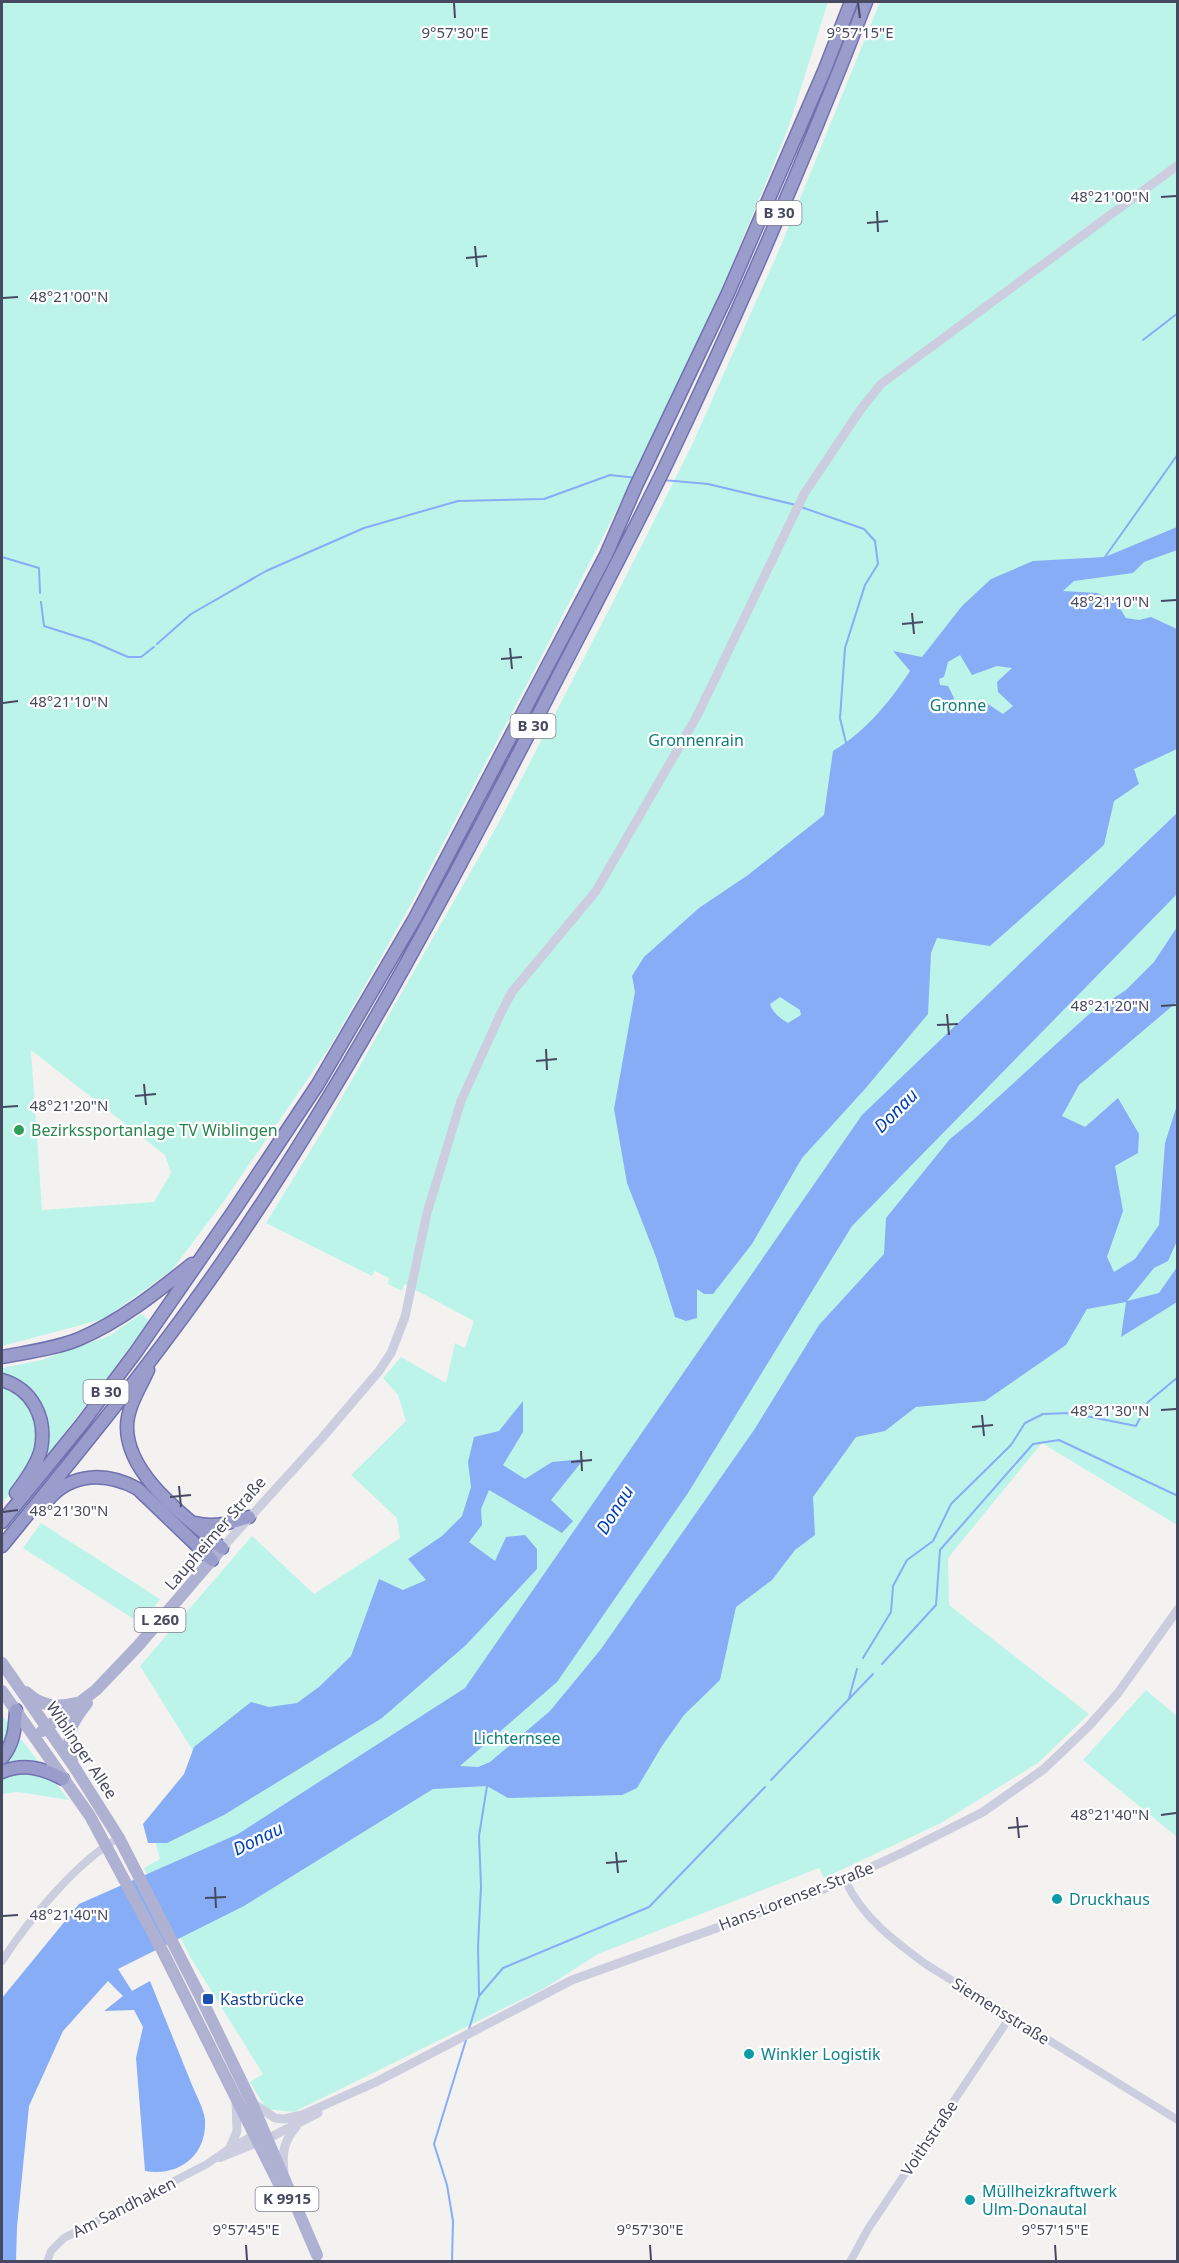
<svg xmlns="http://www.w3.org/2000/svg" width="1179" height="2263" viewBox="0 0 1179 2263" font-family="'Noto Sans',sans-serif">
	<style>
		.green { fill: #bdf4ea; fill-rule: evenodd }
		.water { fill: #86adf5; fill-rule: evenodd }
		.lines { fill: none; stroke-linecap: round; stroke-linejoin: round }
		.stream { stroke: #86adf5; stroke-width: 2 }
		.trunk-casing { stroke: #7072b0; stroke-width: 15 }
		.minor { stroke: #cccedf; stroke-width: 8 }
		.tertiary { stroke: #cccedf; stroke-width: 9 }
		.primary { stroke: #afb1d2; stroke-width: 12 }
		.trunk { stroke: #9a9ccb; stroke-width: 12 }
		.ticks { fill: none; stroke: #474961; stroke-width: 2 }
		.leisure-dot { fill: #2e9e5b; stroke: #fff; stroke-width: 2 }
		.culture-dot { fill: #0f9aa8; stroke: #fff; stroke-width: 2 }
		.transit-dot { fill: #1a4fb4; stroke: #fff; stroke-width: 2 }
		.labels { text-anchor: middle; stroke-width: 4.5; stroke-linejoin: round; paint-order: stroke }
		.shield { fill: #fff; stroke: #7e8090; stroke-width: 1.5 }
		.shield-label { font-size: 15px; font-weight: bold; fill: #474961 }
		.park-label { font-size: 16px; fill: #0e7f78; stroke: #fff }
		.leisure-label { font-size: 16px; fill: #27864d; stroke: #fff; text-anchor: start }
		.street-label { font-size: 16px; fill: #474961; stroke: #fff }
		.culture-label { font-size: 16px; fill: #0d838f; stroke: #fff; text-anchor: start }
		.transit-label { font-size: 16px; fill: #164399; stroke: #fff; text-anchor: start }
		.water-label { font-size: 18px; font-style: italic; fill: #0042bb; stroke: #fff }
		.ticks-label { font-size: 15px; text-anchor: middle; fill: #474961; stroke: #fff; stroke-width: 4.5; stroke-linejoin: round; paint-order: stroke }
	</style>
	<rect width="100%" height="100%" fill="#f4f2f1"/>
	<path class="green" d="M 2,2 L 828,2 L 788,129 L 688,371 L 534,671 L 410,906 L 331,1045 L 224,1201 L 172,1270 L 104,1319 L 2,1346 ZM 31,1050 L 165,1155 L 171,1173 L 154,1202 L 42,1210 Z
		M 880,2 L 1177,2 L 1177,1525 L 1042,1443 L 948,1558 L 949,1605 L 1089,1714 L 1038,1763 L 941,1823 L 824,1878 L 819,1868 L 598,1954 L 545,1988 L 294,2112 L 266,2109 L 250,2082 L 263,2074 L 192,1960 L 144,1868 L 160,1859 L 149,1817 L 198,1759 L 140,1666 L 252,1536 L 314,1594 L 400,1538 L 397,1518 L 351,1475 L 406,1421 L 398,1395 L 383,1378 L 401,1357 L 446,1383 L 455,1343 L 465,1348 L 474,1321 L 404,1284 L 402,1291 L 388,1284 L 389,1278 L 375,1271 L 372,1276 L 266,1223 L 326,1125 L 498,824 L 616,596 L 691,447 L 779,250 Z
		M 141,1314 L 150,1321 L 51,1451 L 29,1470 L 2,1504 L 2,1368 L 42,1360 L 109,1336 Z
		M 41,1523 L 160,1599 L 143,1625 L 23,1548 Z
		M 1146,1690 L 1177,1716 L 1177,1837 L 1083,1760 Z
		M 2,1715 L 69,1800 L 18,1792 L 2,1794 Z"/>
	<path class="water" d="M 1177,527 L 1177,550 L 1144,562 L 1133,573 L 1074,581 L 1063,591 L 1097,593 L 1116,602 L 1126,618 L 1139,620 L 1151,617 L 1177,629 L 1177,749 L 1134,769 L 1139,784 L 1114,801 L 1104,845 L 990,946 L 937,938 L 931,953 L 928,1014 L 865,1089 L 802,1158 L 752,1244 L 713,1294 L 704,1294 L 697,1289 L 697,1318 L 686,1321 L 675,1317 L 656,1257 L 627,1183 L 614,1109 L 635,992 L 632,976 L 644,957 L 699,908 L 748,875 L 824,815 L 833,751 C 866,731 889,703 910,671 L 893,651 L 922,657 L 962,606 L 991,579 L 1033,561 L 1105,557 ZM 960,655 L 972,675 L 997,666 L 1012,668 L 997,682 L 998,692 L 1013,706 L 1003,714 L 982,700 L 965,708 L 952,706 L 954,698 L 948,686 L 940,685 L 939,679 L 944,677 L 948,662 ZM 780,997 L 800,1010 L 801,1015 L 788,1023 C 781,1019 772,1012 770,1004 Z
		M 1177,813 L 1177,894 L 852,1226 L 688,1493 L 557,1682 L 460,1766 L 478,1767 L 490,1762 L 550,1711 L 601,1649 L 754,1430 L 819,1325 L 884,1254 L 886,1218 L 950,1139 L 972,1121 L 1088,1015 L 1126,990 L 1154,962 L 1177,927 L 1177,1002 L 1079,1085 L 1062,1116 L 1085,1127 L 1118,1098 L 1139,1134 L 1138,1153 L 1115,1166 L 1123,1211 L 1107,1257 L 1114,1272 L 1135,1259 L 1159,1225 L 1165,1143 L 1177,1105 L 1177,1241 L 1168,1261 L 1154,1268 L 1127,1301 L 1159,1293 L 1177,1267 L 1177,1302 L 1121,1337 L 1126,1302 L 1087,1309 L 1066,1345 L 985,1401 L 916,1407 L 885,1431 L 856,1437 L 813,1497 L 815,1535 L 795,1550 L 772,1580 L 736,1607 L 720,1680 L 684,1715 L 662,1746 L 637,1788 L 622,1795 L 508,1798 L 487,1786 L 433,1789 L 244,1906 L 118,1969 L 132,1991 L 150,1981 C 164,2016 178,2050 192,2085 C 196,2095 204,2109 205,2120 C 207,2156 178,2177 145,2171 L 136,2058 L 143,2027 L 134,2010 L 104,2011 L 123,1996 L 108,1981 L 63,2031 L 29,2106 L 17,2227 L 16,2261 L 2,2262 L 2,1998 L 79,1904 L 238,1834 L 465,1688 L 862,1115 Z
		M 523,1401 L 523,1432 L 503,1465 L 525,1479 L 552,1462 L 584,1459 L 551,1500 L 573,1521 L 562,1533 L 489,1490 L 481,1509 L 482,1525 L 469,1542 L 495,1561 L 506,1537 L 525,1535 L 537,1549 L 537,1569 L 466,1645 L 382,1718 L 224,1815 L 167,1843 L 148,1843 L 143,1824 L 184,1774 L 194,1747 L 251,1702 L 269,1707 L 297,1703 L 319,1687 L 351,1656 L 379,1579 L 403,1590 L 426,1580 L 408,1559 L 442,1536 L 462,1516 L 471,1487 L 468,1462 L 474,1437 L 499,1431 Z"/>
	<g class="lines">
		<path class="stream" d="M 1143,340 L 1178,313
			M 663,480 L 708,484 L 796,505
			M 801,507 L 864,529 L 875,541 L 878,564 L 865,585 L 845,648 L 840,718 L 846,743
			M 2,557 L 39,568 L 40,593
			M 1105,557 L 1178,454
			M 41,602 L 44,626 L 91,641 L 128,657 L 141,657 L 154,647
			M 157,644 L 191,614 L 266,571 L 364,528 L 458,501 L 544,499 L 610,475 L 637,478
			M 863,1658 L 891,1612 L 893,1586 L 907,1560 L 933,1541 L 951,1504 L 1011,1445 L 1025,1423 L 1043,1414 L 1071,1413 L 1136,1426 L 1148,1402 L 1178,1377
			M 882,1664 L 936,1605 L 940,1550 L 1033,1444 L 1059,1440 L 1178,1496
			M 849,1698 L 857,1669
			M 771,1780 L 873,1674
			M 479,1995 L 478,1946 L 481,1886 L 479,1836 L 487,1786
			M 469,2029 L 479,1996 L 503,1968 L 649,1907 L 765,1787
			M 452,2262 L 453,2221 L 447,2185 L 434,2144 L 466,2040"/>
		<g class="trunk-casing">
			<path id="trunk" d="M 2,1357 C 27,1352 55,1349 79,1339 C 121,1321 157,1292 192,1264
				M 148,1370 C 140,1388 127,1407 127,1427 C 127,1477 188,1518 222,1548
				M 2,1380 C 32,1389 47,1417 41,1449 C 37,1465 26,1480 16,1493
				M 48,1500 C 72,1472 107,1472 138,1489 L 212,1560
				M 2,1522 L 81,1425 L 136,1352 L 233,1212 L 318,1084 L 415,918 L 606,555 L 636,486 L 728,293 L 825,69 L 851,2
				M 195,1523 C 214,1528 231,1523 249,1517
				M 2,1546 C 77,1454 153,1362 221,1264 C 343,1088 444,898 542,708 C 583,628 625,549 664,469 C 737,316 805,160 866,2
				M 2,1758 C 14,1743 15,1729 16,1710
				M 2,1772 C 24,1763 43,1768 63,1779"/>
		</g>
		<path class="minor" d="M 845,1880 C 862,1917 894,1941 927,1965 L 1178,2120
			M 2,1961 C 27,1922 78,1860 119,1838
			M 220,2158 L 258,2143
			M 47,2262 L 51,2251 L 64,2238 L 207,2164 L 230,2148 L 258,2133
			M 850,2262 L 868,2229 L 1010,2017"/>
		<path class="tertiary" d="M 222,1548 L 322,1438 L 379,1371 L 391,1353 L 405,1317 L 427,1213 L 461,1101 L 500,1015 L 512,992 L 596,891 L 697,716 L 804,494 L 861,409 L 881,384 L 1178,165
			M 254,2104 L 275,2118 L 284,2119 L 302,2115 L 376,2082 L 572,1980 L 822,1890 L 906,1851 L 983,1812 L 1044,1769 L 1089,1726 L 1118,1693 L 1178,1609
			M 263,2141 L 318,2113
			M 230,2148 L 237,2131 L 236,2102
			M 284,2172 C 282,2154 283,2142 296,2127"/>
		<path class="primary" d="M 2,1663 L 73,1765 L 119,1838 L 200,1996 L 251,2101 L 317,2255
			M 2,1691 L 90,1816 L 163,1952 L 279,2184
			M 26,1692 C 41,1706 56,1708 76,1703
			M 42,1731 L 96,1690 L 138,1646 L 222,1548
			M 72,1760 C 66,1732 70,1725 87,1703"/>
		<use href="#trunk" class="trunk"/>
	</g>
	<path class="ticks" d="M 454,3 L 455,18M 858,3 L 860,18M 1161,197 L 1176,196M 877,211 L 878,232M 867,223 L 888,221M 475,246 L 477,267M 466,258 L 487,256M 3,298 L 18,297M 1161,601 L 1176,600M 912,613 L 914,634M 902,624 L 923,622M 510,648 L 512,669M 501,659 L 522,657M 3,703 L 18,701M 1161,1006 L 1176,1005M 947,1014 L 949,1035M 937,1025 L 958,1024M 546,1049 L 547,1070M 536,1061 L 557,1059M 144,1084 L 146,1105M 135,1096 L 156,1094M 3,1107 L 18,1106M 1161,1410 L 1176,1409M 982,1415 L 984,1436M 972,1427 L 993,1425M 581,1451 L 582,1471M 571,1462 L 592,1460M 179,1486 L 181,1507M 170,1497 L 191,1495M 3,1512 L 18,1510M 1161,1815 L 1176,1813M 1017,1817 L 1019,1838M 1008,1828 L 1028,1826M 616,1852 L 618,1873M 606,1863 L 627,1861M 215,1887 L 216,1908M 205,1898 L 226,1897M 3,1916 L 18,1915M 246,2245 L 247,2260M 650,2245 L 651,2260M 1055,2245 L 1056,2260"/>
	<circle class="leisure-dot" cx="19" cy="1130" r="6"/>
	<g class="culture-dot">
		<circle cx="1057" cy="1899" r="6"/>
		<circle cx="749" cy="2054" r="6"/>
		<circle cx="970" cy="2200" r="6"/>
	</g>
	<rect class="transit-dot" x="202" y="1993" width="12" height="12" rx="3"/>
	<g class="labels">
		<g class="shield">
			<rect x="756.5" y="201" width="45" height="24" rx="4.5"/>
			<rect x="510.5" y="714" width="45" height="24" rx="4.5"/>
			<rect x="83.5" y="1380" width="45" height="24" rx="4.5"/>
			<rect x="134.5" y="1608" width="51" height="24" rx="4.5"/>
			<rect x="255.5" y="2187" width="63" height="24" rx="4.5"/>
		</g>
		<g class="shield-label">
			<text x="779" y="218">B 30</text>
			<text x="533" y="731">B 30</text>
			<text x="106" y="1397">B 30</text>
			<text x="160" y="1625">L 260</text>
			<text x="287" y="2204">K 9915</text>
		</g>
		<g class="park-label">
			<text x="958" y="711">Gronne</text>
			<text x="696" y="746">Gronnenrain</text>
			<text x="517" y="1744">Lichternsee</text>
		</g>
		<g class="leisure-label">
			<text x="31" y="1136">Bezirkssportanlage TV Wiblingen</text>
		</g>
		<g class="street-label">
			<text transform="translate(215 1533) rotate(-49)" y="6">Laupheimer Straße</text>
			<text transform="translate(82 1750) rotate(56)" y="6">Wiblinger Allee</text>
			<text transform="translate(796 1896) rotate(-21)" y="6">Hans-Lorenser-Straße</text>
			<text transform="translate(1001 2011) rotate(32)" y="6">Siemensstraße</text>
			<text transform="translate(929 2138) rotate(-56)" y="6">Voithstraße</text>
			<text transform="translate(124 2207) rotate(-27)" y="6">Am Sandhaken</text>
		</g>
		<g class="culture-label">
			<text x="1069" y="1905">Druckhaus</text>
			<text x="761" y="2060">Winkler Logistik</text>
			<text x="982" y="2197">Müllheizkraftwerk<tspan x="982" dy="18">Ulm-Donautal</tspan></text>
		</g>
		<g class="transit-label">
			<text x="220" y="2005">Kastbrücke</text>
		</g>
		<g class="water-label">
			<text transform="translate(896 1111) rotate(-45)" y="6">Donau</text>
			<text transform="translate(615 1510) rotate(-58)" y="6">Donau</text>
			<text transform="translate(258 1839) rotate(-26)" y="6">Donau</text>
		</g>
	</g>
	<g class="ticks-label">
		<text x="455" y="38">9°57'30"E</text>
		<text x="860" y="38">9°57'15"E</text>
		<text x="1110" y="202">48°21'00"N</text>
		<text x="69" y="302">48°21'00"N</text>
		<text x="1110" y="607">48°21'10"N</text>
		<text x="69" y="707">48°21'10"N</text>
		<text x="1110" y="1011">48°21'20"N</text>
		<text x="69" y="1111">48°21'20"N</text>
		<text x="1110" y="1416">48°21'30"N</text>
		<text x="69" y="1516">48°21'30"N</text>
		<text x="1110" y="1820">48°21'40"N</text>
		<text x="69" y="1920">48°21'40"N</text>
		<text x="246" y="2235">9°57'45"E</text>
		<text x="650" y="2235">9°57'30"E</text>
		<text x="1055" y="2235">9°57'15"E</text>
	</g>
	<rect width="1179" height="2263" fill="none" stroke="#474961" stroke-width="6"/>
</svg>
